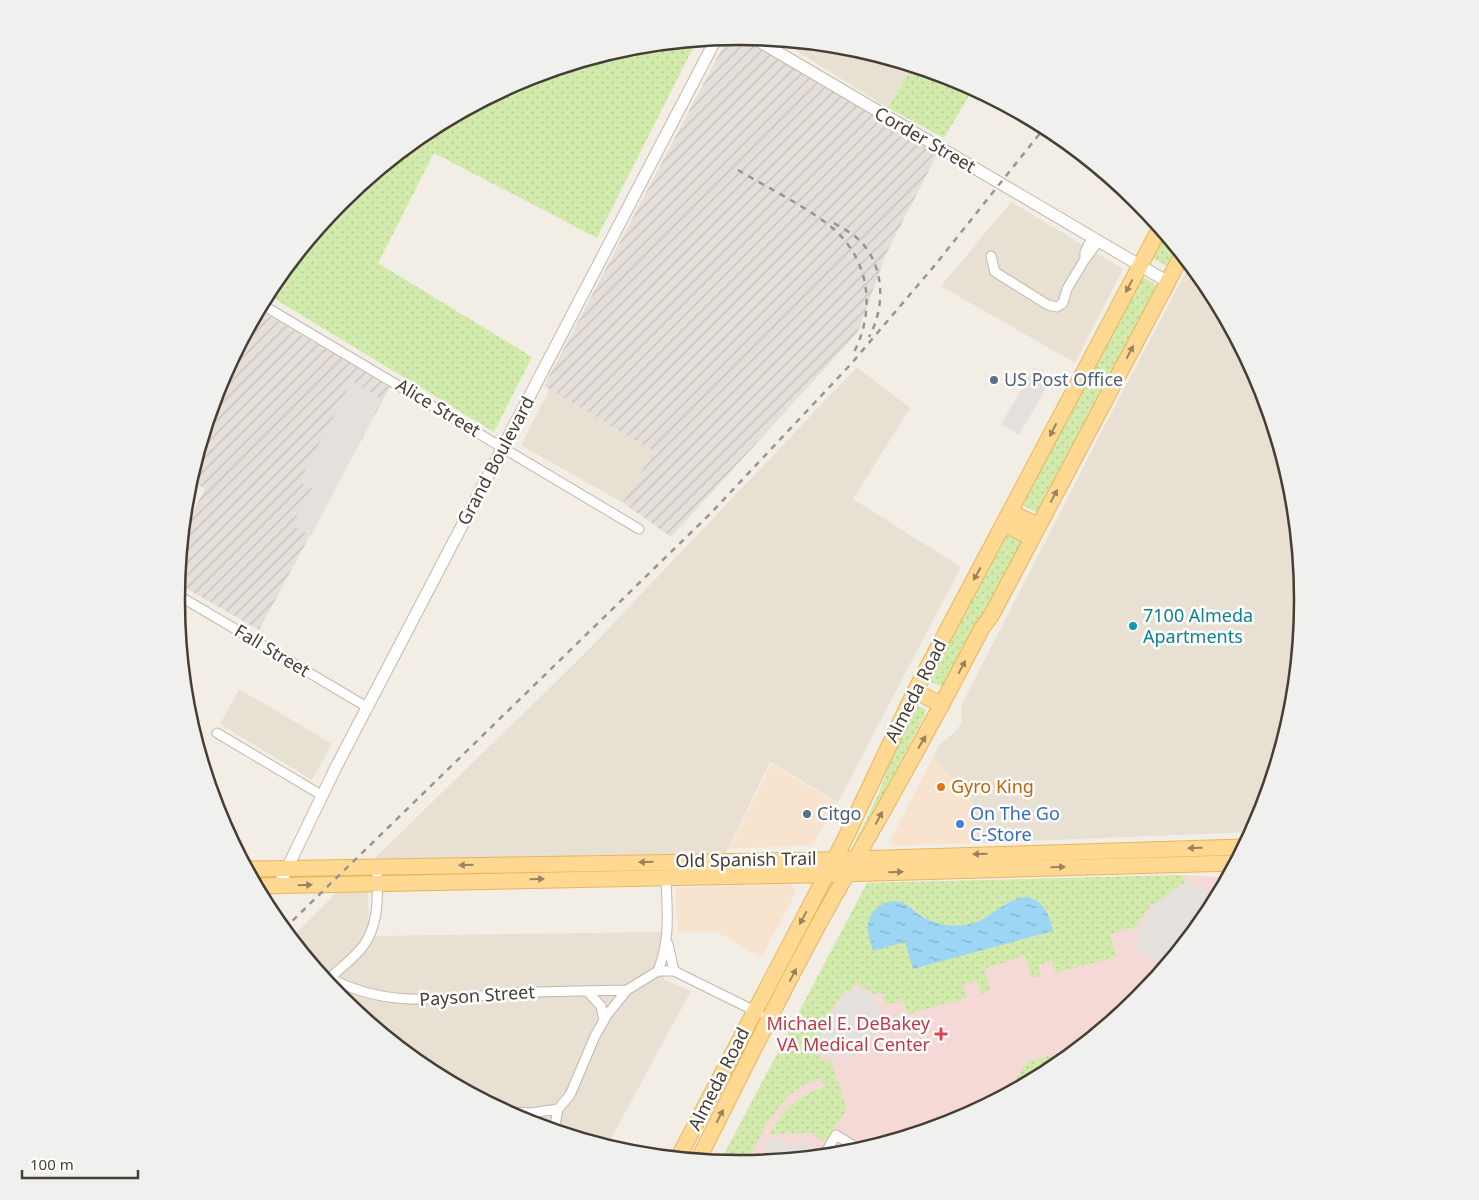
<svg xmlns="http://www.w3.org/2000/svg" width="1479" height="1200" viewBox="0 0 1479 1200" font-family="'Noto Sans',sans-serif">
	<style>
		.residential { fill: #e8e0d3 }
		.commercial { fill: #f7e3ce }
		.industrial { fill: url(#industrial-furrows) }
		.medical { fill: #f5d9d7 }
		.green { fill: url(#green-dots) }
		.parking { fill: #e4e1dd }
		.water { fill: url(#water-ripples) }
		.lines { fill: none; stroke-linecap: round; stroke-linejoin: round }
		.minor-casing { stroke: #c2b8aa; stroke-width: 11 }
		.tertiary-casing { stroke: #c2b8aa; stroke-width: 13 }
		.primary-casing { stroke: #e9b55d; stroke-width: 17 }
		.minor { stroke: #fff; stroke-width: 9 }
		.tertiary { stroke: #fff; stroke-width: 11 }
		.primary { stroke: #ffd892; stroke-width: 15 }
		.rail { stroke: #959595; stroke-width: 2.5; stroke-dasharray: 6 6; stroke-linecap: butt }
		.oneway { fill: #99835e }
		.service-dot { fill: #5c6f8a; stroke: #fff; stroke-width: 2 }
		.culture-dot { fill: #0f9aa8; stroke: #fff; stroke-width: 2 }
		.food-dot { fill: #e8710a; stroke: #fff; stroke-width: 2 }
		.shop-dot { fill: #3f7fe0; stroke: #fff; stroke-width: 2 }
		.health-dot { fill: #e0444e; stroke: #fff; stroke-width: 2 }
		.labels { text-anchor: middle; stroke-width: 5; stroke-linejoin: round; paint-order: stroke }
		.street-label { font-size: 18px; fill: #463e34; stroke: #fff }
		.service-label { font-size: 18px; fill: #4e5e75; stroke: #fff; text-anchor: start }
		.culture-label { font-size: 18px; fill: #0d838f; stroke: #fff; text-anchor: start }
		.food-label { font-size: 18px; fill: #c56008; stroke: #fff; text-anchor: start }
		.shop-label { font-size: 18px; fill: #366cbe; stroke: #fff; text-anchor: start }
		.health-label { font-size: 18px; fill: #be3a42; stroke: #fff; text-anchor: end }
		.rim { fill: none; stroke: #463e34; stroke-width: 2.5 }
	</style>
	<defs>
		<pattern id="industrial-furrows" width="10" height="10" patternUnits="userSpaceOnUse" patternTransform="scale(1.25)"><rect width="10" height="10" fill="#e5dfda"/><path d="M-1 1l2-2M0 10L10 0M9 11l2-2" fill="none" stroke="#c6c0bc"/></pattern>
		<pattern id="green-dots" width="8" height="8" patternUnits="userSpaceOnUse" patternTransform="scale(1.25)"><rect width="8" height="8" fill="#d2eaab"/><path d="M2 2h.1M6 6h.1" fill="none" stroke="#b6ca94" stroke-width="1.8" stroke-linecap="round"/></pattern>
		<pattern id="water-ripples" width="26" height="14" patternUnits="userSpaceOnUse" patternTransform="scale(1.25)"><rect width="26" height="14" fill="#9dd6f4"/><path d="M2 4q2-2 4 0t4 0M15 11q2-2 4 0t4 0" fill="none" stroke="#82afc6"/></pattern>
	</defs>
	<rect width="100%" height="100%" fill="#f3eee5"/>
	<path class="residential" d="M 800,42 L 850,47 L 913,66 L 888,108 L 795,50 Z
		M 1011,202 L 1123,269 L 1075,363 L 941,286 Z
		M 1190,264 L 1208,287 L 1260,385 L 1292,490 L 1303,600 L 1292,710 L 1260,816 L 1252,832 L 977,843 L 975,806 L 933,757 L 940,744 L 957,730 L 962,721 L 961,706 L 1105,425 Z
		M 857,367 L 910,408 L 853,499 L 961,567 L 838,802 L 770,762 L 726,853 L 373,860 L 587,651 Z
		M 550,389 L 653,451 L 623,503 L 521,445 Z
		M 239,689 L 332,744 L 312,780 L 220,724 Z
		M 337,892 L 368,892 L 369,936 L 662,932 L 664,980 L 691,991 L 607,1146 L 523,1121 L 426,1069 L 341,998 L 291,938 Z"/>
	<path class="commercial" d="M 933,757 L 975,806 L 977,843 L 894,846 L 890,841 Z
		M 771,764 L 837,803 L 813,845 L 729,849 Z
		M 787,883 L 793,886 L 796,893 L 761,957 L 716,932 L 678,933 L 675,888 Z"/>
	<path class="industrial" d="M 738,36 L 938,153 L 886,254 L 858,332 L 671,537 L 623,503 L 653,451 L 544,386 L 728,37 Z
		M 259,310 L 390,387 L 259,630 L 177,583 L 183,531 L 205,489 L 190,480 L 219,384 Z"/>
	<path class="medical" d="M 1182,875 L 1227,878 L 1208,913 L 1138,999 L 1052,1069 L 955,1121 L 849,1153 L 740,1164 L 720,1162 L 867,883 Z"/>
	<path class="green" d="M 697,40 L 597,238 L 434,153 L 378,263 L 532,357 L 494,432 L 270,296 L 288,266 L 341,201 L 427,131 L 524,79 L 630,47 Z
		M 913,66 L 956,79 L 973,89 L 944,138 L 888,108 Z
		M 1164,233 L 1178,250 L 1169,267 L 1151,257 Z
		M 1145,278 L 1155,284 L 1157,290 L 1040,514 L 1022,505 L 1141,279 Z
		M 1010,534 L 1020,538 L 1024,543 L 944,688 L 931,682 L 932,677 L 1004,538 Z
		M 918,706 L 925,709 L 925,715 L 858,843 L 856,840 L 879,793 L 890,761 Z
		M 1182,875 L 1188,881 L 1171,891 L 1155,905 L 1152,903 L 1133,930 L 1127,927 L 1125,930 L 1110,934 L 1116,957 L 1055,973 L 1052,961 L 1038,965 L 1041,977 L 1031,977 L 1026,957 L 1020,957 L 984,969 L 990,988 L 988,991 L 981,993 L 977,981 L 963,985 L 967,998 L 907,1014 L 903,1000 L 885,1005 L 884,995 L 878,992 L 876,995 L 855,983 L 851,991 L 844,990 C 830,1014 815,1033 821,1061 L 830,1059 L 846,1106 L 845,1112 L 826,1140 L 822,1141 L 812,1133 L 770,1134 C 781,1111 799,1094 825,1087 L 820,1078 C 776,1094 767,1126 746,1163 L 720,1162 L 867,883 Z
		M 1076,1049 L 1052,1069 L 1009,1092 L 1026,1062 Z"/>
	<path class="parking" d="M 255,317 L 262,321 L 237,362 L 232,359 Z
		M 1034,368 L 1052,378 L 1019,435 L 1001,424 Z
		M 352,381 L 382,399 L 311,536 L 292,524 L 312,489 L 299,482 Z
		M 1188,881 L 1204,889 L 1213,905 L 1171,959 L 1166,957 L 1162,963 L 1135,948 L 1142,936 L 1136,930 L 1155,905 L 1171,891 Z
		M 856,987 L 876,998 L 873,1004 L 881,1006 L 877,1013 L 883,1017 L 866,1046 L 860,1043 L 861,1053 L 843,1058 L 840,1052 L 838,1053 L 839,1057 L 830,1059 L 829,1055 L 822,1056 L 821,1040 L 826,1025 L 844,993 L 851,996 Z
		M 772,1136 L 795,1148 L 798,1143 L 803,1145 L 804,1143 L 818,1151 L 815,1156 L 757,1162 Z"/>
	<path class="water" d="M 1028,897 C 1045,902 1049,915 1053,931 L 913,969 L 905,942 L 873,951 C 871,943 868,936 868,928 C 868,910 885,897 902,903 C 909,905 913,910 918,914 C 932,924 949,927 966,925 C 991,921 1005,897 1028,897 Z"/>
	<g class="lines">
		<g class="minor-casing">
			<path id="minor" d="M 991,256 L 995,272 L 1048,305 L 1057,307 L 1063,303 L 1067,289 L 1085,259 L 1098,242
				M 1085,259 L 1085,252 L 1092,238
				M 261,304 L 639,529
				M 176,594 L 367,707
				M 217,733 L 323,796
				M 668,944 L 674,971
				M 658,971 C 671,937 667,913 666,877
				M 330,978 C 392,1011 450,997 516,993 C 553,991 590,991 627,990
				M 327,981 C 337,971 349,962 358,952 C 380,930 378,895 377,866
				M 587,991 L 601,1006 L 604,1020
				M 507,1112 L 531,1113 L 558,1109
				M 554,1130 L 558,1109 L 570,1095 L 595,1036 L 607,1015 L 627,990 L 658,971 L 674,971 L 759,1013
				M 824,1155 L 836,1135 L 861,1150"/>
		</g>
		<g class="tertiary-casing">
			<path id="tertiary" d="M 752,37 L 1168,282
				M 279,885 L 336,767 L 716,39"/>
		</g>
		<g class="primary-casing">
			<path id="primary" d="M 1011,512 L 1039,526
				M 1004,524 L 1032,538
				M 915,691 L 942,705
				M 247,869 L 821,860 L 1244,847
				M 256,886 L 804,875 L 1235,863
				M 678,1158 L 845,839 L 915,691 L 1160,228
				M 698,1160 C 747,1064 793,967 847,874 C 894,793 939,711 982,628 L 991,616 L 1182,255"/>
		</g>
		<use href="#minor" class="minor"/>
		<use href="#tertiary" class="tertiary"/>
		<use href="#primary" class="primary"/>
		<path class="rail" d="M 738,170 C 766,187 813,210 836,231 C 871,264 875,313 853,354
			M 834,223 C 842,228 850,232 857,238 C 885,263 886,306 869,337
			M 284,929 L 711,513 L 851,364 L 935,265 L 1045,127"/>
	</g>
	<defs><path id="oneway-solid" d="M-6-.8H1V-3.2L6.5 0L1 3.2V.8H-6Z" transform="scale(1.25)"/></defs>
	<g class="oneway">
		<use href="#oneway-solid" transform="translate(1129 286) rotate(118)"/>
		<use href="#oneway-solid" transform="translate(1130 352) rotate(-62)"/>
		<use href="#oneway-solid" transform="translate(1053 430) rotate(117)"/>
		<use href="#oneway-solid" transform="translate(1054 496) rotate(-62)"/>
		<use href="#oneway-solid" transform="translate(977 574) rotate(119)"/>
		<use href="#oneway-solid" transform="translate(962 667) rotate(-62)"/>
		<use href="#oneway-solid" transform="translate(922 742) rotate(-59)"/>
		<use href="#oneway-solid" transform="translate(879 818) rotate(-62)"/>
		<use href="#oneway-solid" transform="translate(1195 848) rotate(179)"/>
		<use href="#oneway-solid" transform="translate(980 854) rotate(178)"/>
		<use href="#oneway-solid" transform="translate(646 862) rotate(179)"/>
		<use href="#oneway-solid" transform="translate(466 865) rotate(179)"/>
		<use href="#oneway-solid" transform="translate(1058 867) rotate(-2)"/>
		<use href="#oneway-solid" transform="translate(896 872) rotate(-2)"/>
		<use href="#oneway-solid" transform="translate(537 879) rotate(-1)"/>
		<use href="#oneway-solid" transform="translate(305 885) rotate(-2)"/>
		<use href="#oneway-solid" transform="translate(803 918) rotate(118)"/>
		<use href="#oneway-solid" transform="translate(793 975) rotate(-62)"/>
		<use href="#oneway-solid" transform="translate(720 1116) rotate(-63)"/>
	</g>
	<g class="service-dot">
		<circle cx="994" cy="380" r="5"/>
		<circle cx="807" cy="814" r="5"/>
	</g>
	<circle class="culture-dot" cx="1133" cy="626" r="5"/>
	<circle class="food-dot" cx="941" cy="787" r="5"/>
	<circle class="shop-dot" cx="960" cy="824" r="5"/>
	<path class="health-dot" d="M938.5 1026.5h5v5h5v5h-5v5h-5v-5h-5v-5h5z"/>
	<g class="labels">
		<g class="street-label">
			<text transform="translate(925 140) rotate(30)" y="6">Corder Street</text>
			<text transform="translate(438 408) rotate(31)" y="6">Alice Street</text>
			<text transform="translate(496 461) rotate(-62)" y="6">Grand Boulevard</text>
			<text transform="translate(272 651) rotate(31)" y="6">Fall Street</text>
			<text transform="translate(916 691) rotate(-63)" y="6">Almeda Road</text>
			<text transform="translate(746 860) rotate(-1)" y="6">Old Spanish Trail</text>
			<text transform="translate(477 996) rotate(-4)" y="6">Payson Street</text>
			<text transform="translate(719 1079) rotate(-63)" y="6">Almeda Road</text>
		</g>
		<g class="service-label">
			<text x="1004" y="386">US Post Office</text>
			<text x="817" y="820">Citgo</text>
		</g>
		<g class="culture-label">
			<text x="1143" y="622">7100 Almeda<tspan x="1143" dy="21">Apartments</tspan></text>
		</g>
		<g class="food-label">
			<text x="951" y="793">Gyro King</text>
		</g>
		<g class="shop-label">
			<text x="970" y="820">On The Go<tspan x="970" dy="21">C-Store</tspan></text>
		</g>
		<g class="health-label">
			<text x="930" y="1030">Michael E. DeBakey<tspan x="930" dy="21">VA Medical Center</tspan></text>
		</g>
	</g>
	<path d="M0 0H1479V1200H0ZM739 45H740A554 554 0 0 1 1294 599V601A554 554 0 0 1 740 1155H739A554 554 0 0 1 185 601V599A554 554 0 0 1 739 45Z" fill="#f0f0ef" fill-rule="evenodd"/>
	<path class="rim" d="M739 45H740A554 554 0 0 1 1294 599V601A554 554 0 0 1 740 1155H739A554 554 0 0 1 185 601V599A554 554 0 0 1 739 45Z"/>
	<path d="M22 1170v8h116v-8" fill="none" stroke="#463e34" stroke-width="2.5"/>
	<text x="30" y="1170" font-size="15" fill="#463e34" stroke="#ffffff" stroke-width="4" paint-order="stroke">100 m</text>
</svg>
